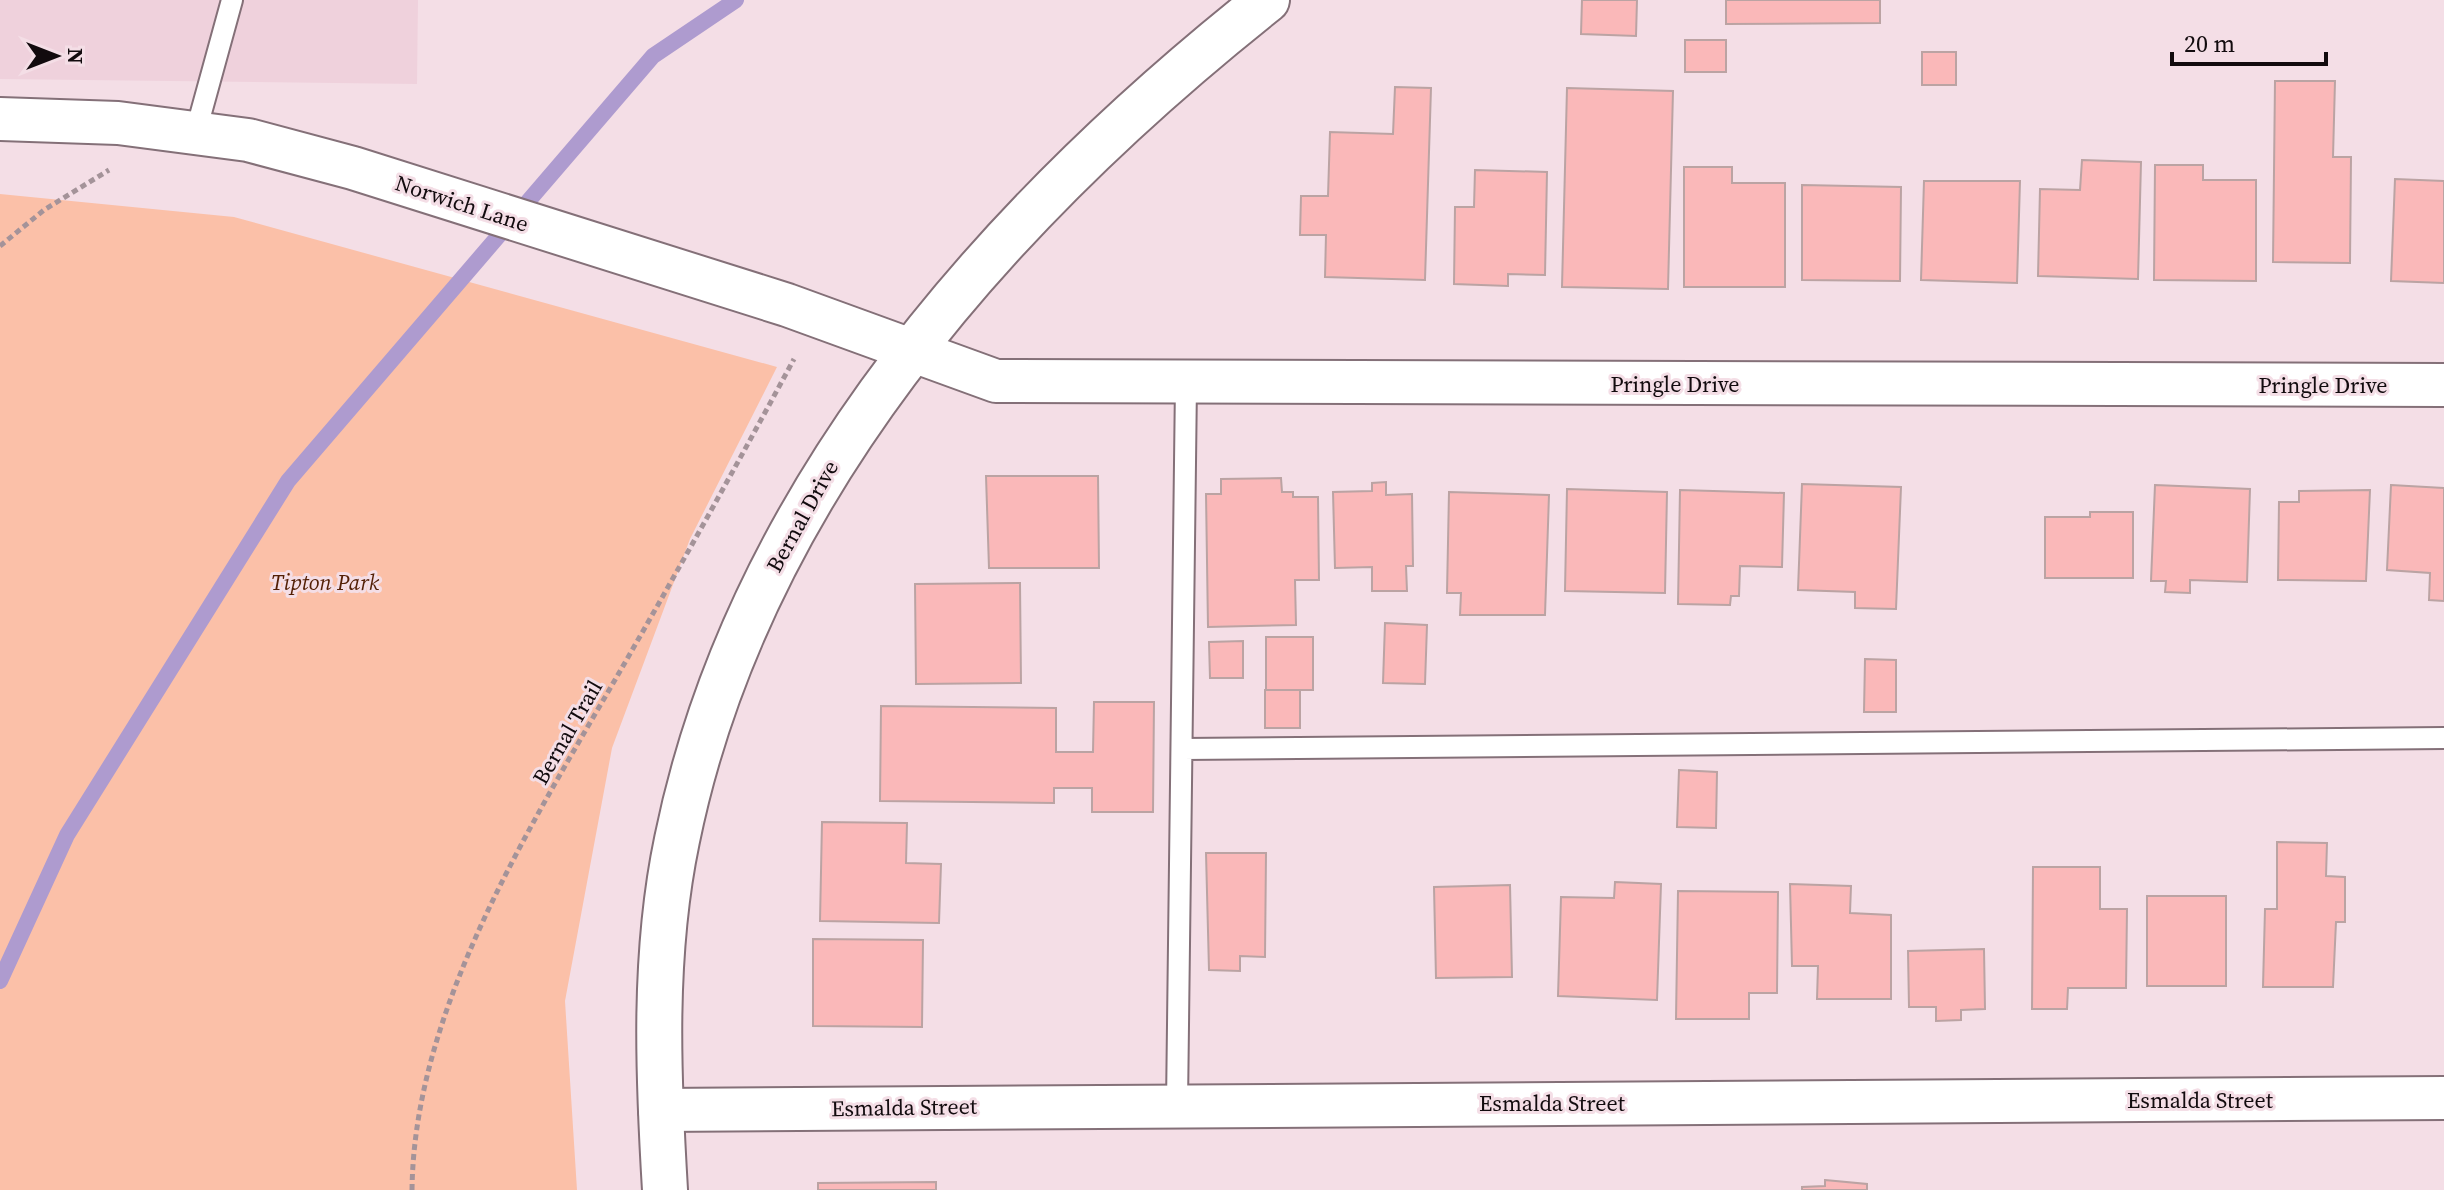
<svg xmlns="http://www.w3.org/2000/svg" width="2444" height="1190" viewBox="0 0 2444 1190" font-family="'Source Serif 4',serif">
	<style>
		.built { fill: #efd1dc }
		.green { fill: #fbc0a8 }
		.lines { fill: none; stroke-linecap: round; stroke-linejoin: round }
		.stream { stroke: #ae9bcf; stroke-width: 16 }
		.building { fill: #fab8b9; stroke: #bba3a3; stroke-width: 2 }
		.lane-casing { stroke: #847078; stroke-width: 24 }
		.street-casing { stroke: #847078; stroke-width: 46 }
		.secondary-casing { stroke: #847078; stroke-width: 48 }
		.path { stroke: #a49399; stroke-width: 5; stroke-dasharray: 6 4; stroke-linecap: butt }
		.lane { stroke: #fff; stroke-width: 20 }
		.street { stroke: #fff; stroke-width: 42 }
		.secondary { stroke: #fff; stroke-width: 44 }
		.labels { text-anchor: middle; stroke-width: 6; stroke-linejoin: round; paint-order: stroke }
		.street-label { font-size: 22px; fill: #120b0e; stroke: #f4dee6 }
		.park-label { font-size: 22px; font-style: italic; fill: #531f05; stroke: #f4dee6 }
	</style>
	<rect width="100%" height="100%" fill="#f4dee6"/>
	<path class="built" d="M 0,0 L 418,0 L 417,84 L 0,79 Z"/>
	<path class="green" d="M 0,194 L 234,217 L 777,367 L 690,539 L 612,748 L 565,1001 L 577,1190 L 0,1190 Z"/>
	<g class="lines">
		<path class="stream" d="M 0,981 L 67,835 L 288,481 L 653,56 L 736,0"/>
	</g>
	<path class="building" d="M 1582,0 L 1637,0 L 1636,36 L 1581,34 Z
		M 1726,0 L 1880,0 L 1880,23 L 1726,24 Z
		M 1685,40 L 1726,40 L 1726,72 L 1685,72 Z
		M 1922,52 L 1956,52 L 1956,85 L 1922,85 Z
		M 2275,81 L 2335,81 L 2333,157 L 2351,157 L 2350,263 L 2273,262 Z
		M 1395,87 L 1431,88 L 1425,280 L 1325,277 L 1326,235 L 1300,235 L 1301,196 L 1328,196 L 1330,132 L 1393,134 Z
		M 1567,88 L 1673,91 L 1668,289 L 1562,287 Z
		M 2082,160 L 2141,162 L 2138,279 L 2038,276 L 2040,189 L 2080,190 Z
		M 2155,165 L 2203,165 L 2203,180 L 2256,180 L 2256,281 L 2154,280 Z
		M 1684,167 L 1732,167 L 1732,183 L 1785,183 L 1785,287 L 1684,287 Z
		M 1475,170 L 1547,172 L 1545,275 L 1508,274 L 1508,286 L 1454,284 L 1455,207 L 1474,207 Z
		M 2395,179 L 2444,181 L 2444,283 L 2391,281 Z
		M 1924,181 L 2020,181 L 2017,283 L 1921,280 Z
		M 1802,185 L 1901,187 L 1900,281 L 1802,280 Z
		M 986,476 L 1098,476 L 1099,568 L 989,568 Z
		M 1281,478 L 1282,492 L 1293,492 L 1293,497 L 1318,497 L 1319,580 L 1295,580 L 1296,625 L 1208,627 L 1206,494 L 1221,494 L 1221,479 Z
		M 1386,482 L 1386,495 L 1412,494 L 1413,566 L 1406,566 L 1407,591 L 1372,591 L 1372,567 L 1335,568 L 1333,492 L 1372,491 L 1372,483 Z
		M 1802,484 L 1901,487 L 1896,609 L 1855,608 L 1855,592 L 1798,590 Z
		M 2155,485 L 2250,489 L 2247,582 L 2190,580 L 2190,593 L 2165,592 L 2166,581 L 2151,581 Z
		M 2391,485 L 2444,488 L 2444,601 L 2429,600 L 2430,573 L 2387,570 Z
		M 1567,489 L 1667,492 L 1665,593 L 1565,591 Z
		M 1680,490 L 1784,493 L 1782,567 L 1740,566 L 1739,596 L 1731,596 L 1730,605 L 1678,604 Z
		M 2370,490 L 2366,581 L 2278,580 L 2279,502 L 2299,502 L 2299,491 Z
		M 1449,492 L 1549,495 L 1545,615 L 1460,615 L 1461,593 L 1447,593 Z
		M 2090,512 L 2133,512 L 2133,578 L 2045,578 L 2045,517 L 2090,517 Z
		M 1020,583 L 1021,683 L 916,684 L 915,584 Z
		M 1385,623 L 1427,625 L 1425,684 L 1383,683 Z
		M 1266,637 L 1313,637 L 1313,690 L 1266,690 Z
		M 1243,641 L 1243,678 L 1210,678 L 1209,642 Z
		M 1865,659 L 1896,660 L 1896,712 L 1864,712 Z
		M 1265,690 L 1300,690 L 1300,728 L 1265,728 Z
		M 1094,702 L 1154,702 L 1153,812 L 1092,812 L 1092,788 L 1054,788 L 1054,803 L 880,801 L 881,706 L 1056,708 L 1056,752 L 1093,752 Z
		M 1679,770 L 1717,772 L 1716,828 L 1677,827 Z
		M 822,822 L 907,823 L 906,863 L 941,864 L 939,923 L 820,921 Z
		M 2277,842 L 2327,843 L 2326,876 L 2345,877 L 2345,922 L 2336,922 L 2333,987 L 2263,987 L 2265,909 L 2277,909 Z
		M 1206,853 L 1266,853 L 1265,957 L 1240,956 L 1240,971 L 1209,970 Z
		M 2033,867 L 2100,867 L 2100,909 L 2127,909 L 2126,988 L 2068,988 L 2067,1009 L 2032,1009 Z
		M 1615,882 L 1661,884 L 1657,1000 L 1558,996 L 1561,897 L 1614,898 Z
		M 1790,884 L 1851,886 L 1850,913 L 1891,915 L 1891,999 L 1817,999 L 1818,966 L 1792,966 Z
		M 1510,885 L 1512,977 L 1436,978 L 1434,887 Z
		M 1678,891 L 1778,892 L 1777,993 L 1749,993 L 1749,1019 L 1676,1019 Z
		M 2147,896 L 2226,896 L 2226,986 L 2147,986 Z
		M 813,939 L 923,940 L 922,1027 L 813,1026 Z
		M 1984,949 L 1985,1009 L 1961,1010 L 1961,1020 L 1936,1021 L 1936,1007 L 1909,1007 L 1908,951 Z
		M 1825,1180 L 1867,1184 L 1867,1190 L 1802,1190 L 1802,1187 L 1825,1186 Z
		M 936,1182 L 936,1190 L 818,1190 L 818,1183 Z"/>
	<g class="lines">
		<g class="lane-casing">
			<path id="lane" d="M 196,131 L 232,0
				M 1183,749 L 2444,738
				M 1177,1105 L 1186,383"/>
		</g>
		<g class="street-casing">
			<path id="street" d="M 0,119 L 118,123 L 248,140 L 353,168 L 787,305 L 996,381 L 2444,385
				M 660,1110 L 2444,1098"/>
		</g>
		<g class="secondary-casing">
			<path id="secondary" d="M 665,1190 C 658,1074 653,954 677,840 C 748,492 997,214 1267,0"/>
		</g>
		<path class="path" d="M 0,246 L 44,210 L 109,170
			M 412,1190 C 414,1006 534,821 623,666 C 681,565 738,463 794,359"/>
		<use href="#lane" class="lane"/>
		<use href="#street" class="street"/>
		<use href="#secondary" class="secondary"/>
	</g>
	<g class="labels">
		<g class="street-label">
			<text transform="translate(462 203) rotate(18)" y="8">Norwich Lane</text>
			<text x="1675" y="392">Pringle Drive</text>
			<text x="2323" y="393">Pringle Drive</text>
			<text transform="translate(802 516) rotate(-61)" y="8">Bernal Drive</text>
			<text transform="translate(567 732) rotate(-60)" y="8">Bernal Trail</text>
			<text x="2200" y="1108">Esmalda Street</text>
			<text x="1552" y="1111">Esmalda Street</text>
			<text transform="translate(904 1107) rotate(-1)" y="8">Esmalda Street</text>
		</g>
		<g class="park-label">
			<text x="325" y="590">Tipton Park</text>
		</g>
	</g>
	<g transform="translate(56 56) rotate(90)" stroke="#f4dee6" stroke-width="6" paint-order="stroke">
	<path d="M0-6L14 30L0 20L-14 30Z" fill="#120b0e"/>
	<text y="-12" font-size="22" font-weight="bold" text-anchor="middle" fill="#120b0e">N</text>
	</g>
	<path d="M2172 52v12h154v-12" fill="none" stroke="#120b0e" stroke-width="4"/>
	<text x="2184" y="52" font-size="24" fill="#120b0e" stroke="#f4dee6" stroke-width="6" paint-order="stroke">20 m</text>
</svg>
